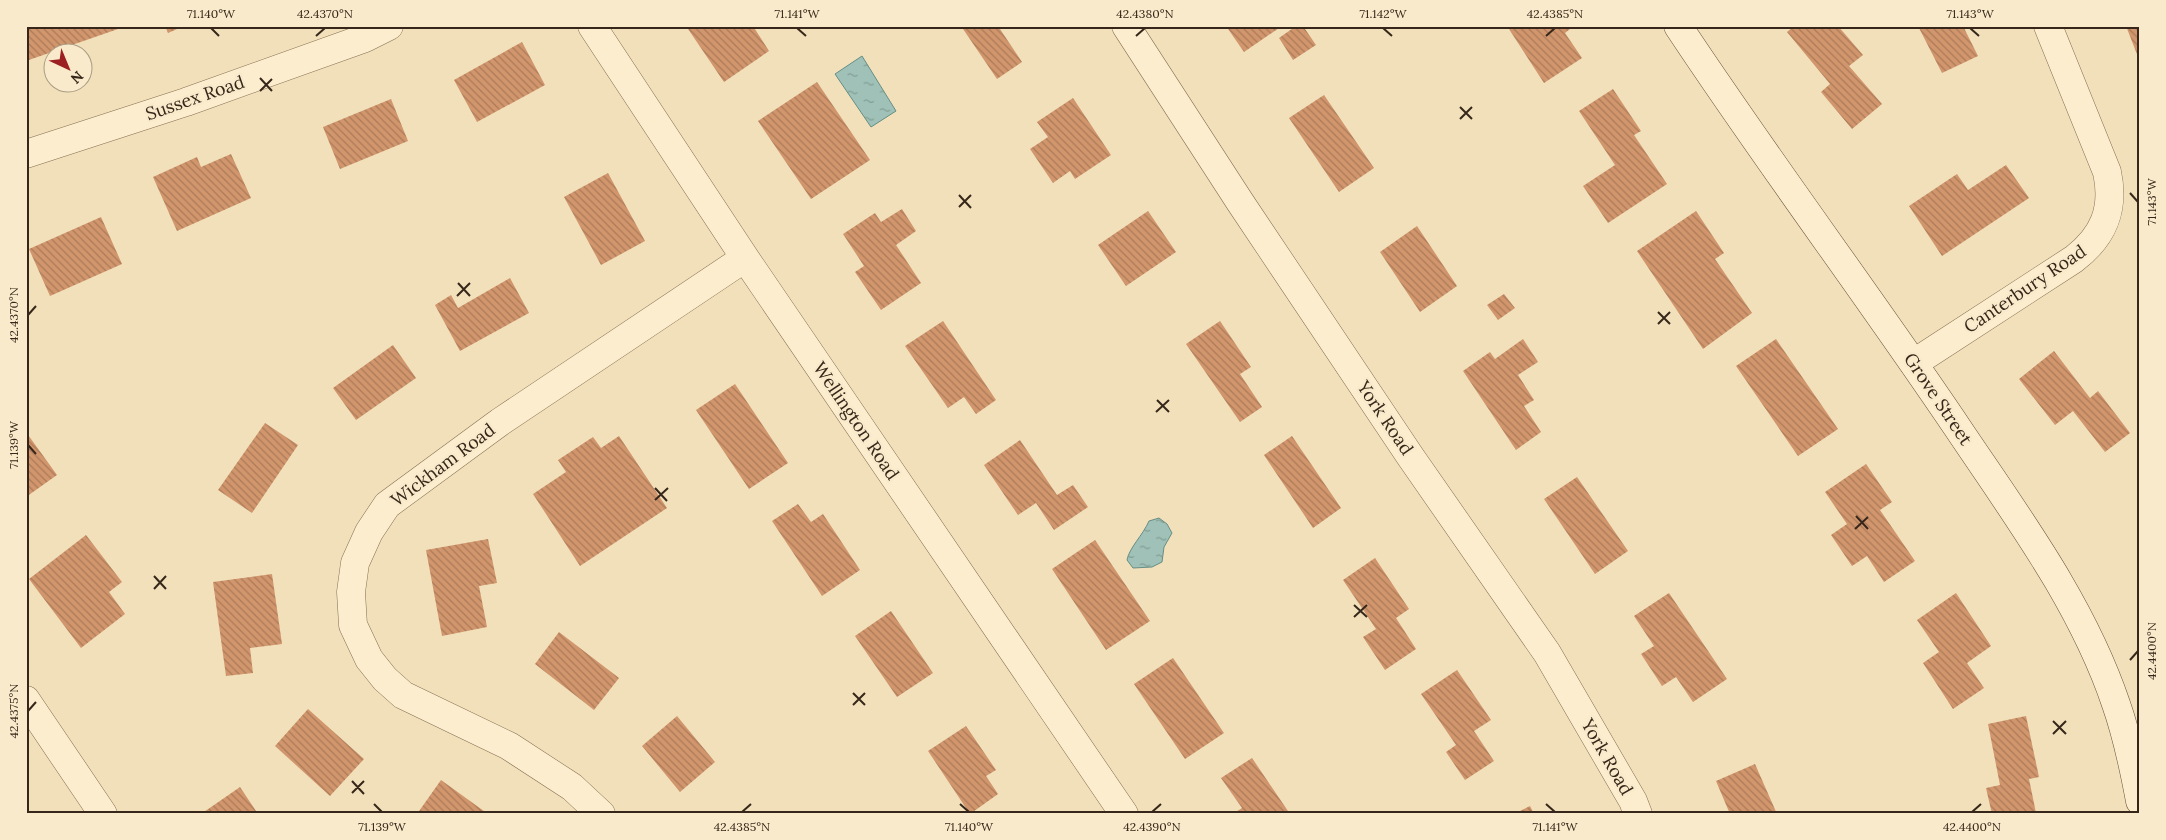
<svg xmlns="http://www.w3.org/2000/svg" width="2166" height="840" viewBox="0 0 2166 840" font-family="Lora,serif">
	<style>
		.water { fill: url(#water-ripples); stroke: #668e84 }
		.building { fill: url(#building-back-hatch) }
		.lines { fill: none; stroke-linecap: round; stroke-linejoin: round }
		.street-casing { stroke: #886f53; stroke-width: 29 }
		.secondary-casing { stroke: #6a5037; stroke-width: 29 }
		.street { stroke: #fbedcd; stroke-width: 28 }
		.secondary { stroke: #fbedcd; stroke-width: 28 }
		.ticks { fill: none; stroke: #36271a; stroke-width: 2 }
		.labels { text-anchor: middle; stroke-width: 4.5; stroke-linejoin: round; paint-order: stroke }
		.street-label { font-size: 18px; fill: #36271a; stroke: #f8eaca }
		.neatline { fill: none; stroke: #36271a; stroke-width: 2 }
		.ticks-label { font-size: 12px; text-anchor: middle; fill: #36271a }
	</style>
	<defs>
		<pattern id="water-ripples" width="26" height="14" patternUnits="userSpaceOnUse" patternTransform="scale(1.25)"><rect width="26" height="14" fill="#9fc1b7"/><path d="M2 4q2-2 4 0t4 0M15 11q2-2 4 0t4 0" fill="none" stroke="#829d94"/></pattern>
		<pattern id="building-back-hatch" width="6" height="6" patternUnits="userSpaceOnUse" patternTransform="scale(1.25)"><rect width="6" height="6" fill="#d2966d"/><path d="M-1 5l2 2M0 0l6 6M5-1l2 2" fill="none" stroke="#ab7a59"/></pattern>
	</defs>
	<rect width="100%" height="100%" fill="#f1e0ba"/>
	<path class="water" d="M 862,56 L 896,111 L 871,127 L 835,74 Z
		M 1159,518 L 1167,524 L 1172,533 L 1164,547 L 1162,562 L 1152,567 L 1133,568 L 1127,560 C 1129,548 1143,535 1149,521 Z"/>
	<path class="building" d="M 26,26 L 117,26 L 118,29 L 26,61 Z
		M 165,26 L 184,26 L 168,33 Z
		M 686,26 L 753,26 L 769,51 L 724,82 Z
		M 961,26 L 998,26 L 1022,62 L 997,79 Z
		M 1226,26 L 1282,26 L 1244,52 Z
		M 1296,26 L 1303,26 L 1316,45 L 1293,60 L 1279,38 Z
		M 1507,26 L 1568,26 L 1570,29 L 1565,33 L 1582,58 L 1544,83 Z
		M 1794,26 L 1838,26 L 1863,55 L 1849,66 L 1882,104 L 1852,129 L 1821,92 L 1830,84 L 1787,32 Z
		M 1918,26 L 1963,26 L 1978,56 L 1942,73 Z
		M 2126,26 L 2140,26 L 2140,62 Z
		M 522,42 L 545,85 L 477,122 L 454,80 Z
		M 817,82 L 870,160 L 811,199 L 758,121 Z
		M 1613,89 L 1641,131 L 1634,135 L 1667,184 L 1608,223 L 1583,186 L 1615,165 L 1579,111 Z
		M 1324,95 L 1374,168 L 1339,192 L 1289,118 Z
		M 1073,98 L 1111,155 L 1075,179 L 1070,171 L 1053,183 L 1030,149 L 1048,137 L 1037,122 Z
		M 391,99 L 408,141 L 340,169 L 323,127 Z
		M 231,154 L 251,198 L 177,231 L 153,177 L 197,157 L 201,167 Z
		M 2006,165 L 2029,198 L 1942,256 L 1909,206 L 1957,174 L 1968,190 Z
		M 608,173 L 645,241 L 601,265 L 564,197 Z
		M 902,209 L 916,231 L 896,245 L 921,283 L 881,310 L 855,272 L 864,266 L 843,234 L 875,213 L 881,222 Z
		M 1148,211 L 1176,252 L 1126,286 L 1098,245 Z
		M 1696,211 L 1724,253 L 1715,259 L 1752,313 L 1703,349 L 1637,251 Z
		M 101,217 L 122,264 L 50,296 L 29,249 Z
		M 1417,226 L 1457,286 L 1420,312 L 1380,252 Z
		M 510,278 L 529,313 L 460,351 L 435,305 L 451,295 L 458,308 Z
		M 1504,294 L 1515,308 L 1498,320 L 1487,305 Z
		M 943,321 L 996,400 L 976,414 L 964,397 L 948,408 L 905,346 Z
		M 1220,321 L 1251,367 L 1240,374 L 1262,407 L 1240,422 L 1186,344 Z
		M 1523,339 L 1538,362 L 1518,375 L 1534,400 L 1524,406 L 1541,432 L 1516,450 L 1463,371 L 1490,352 L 1495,359 Z
		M 1776,339 L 1838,429 L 1798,456 L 1736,366 Z
		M 393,345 L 416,378 L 356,420 L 333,388 Z
		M 2054,351 L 2090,398 L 2098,391 L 2130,433 L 2105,452 L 2073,411 L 2055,425 L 2019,379 Z
		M 735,384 L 788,463 L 749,489 L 696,410 Z
		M 265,423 L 298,445 L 252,513 L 218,490 Z
		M 26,432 L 57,475 L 26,497 Z
		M 619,436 L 667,508 L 580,566 L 533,494 L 566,472 L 558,460 L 593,437 L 601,448 Z
		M 1292,436 L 1341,508 L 1313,528 L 1264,455 Z
		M 1020,440 L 1057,495 L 1073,485 L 1088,507 L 1054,530 L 1036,503 L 1018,515 L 984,465 Z
		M 1866,464 L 1892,502 L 1880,510 L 1915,561 L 1884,582 L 1867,556 L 1852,566 L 1831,535 L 1847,524 L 1825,492 Z
		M 1577,477 L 1628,551 L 1595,574 L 1544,499 Z
		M 798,504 L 811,522 L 823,514 L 860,570 L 822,596 L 772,521 Z
		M 86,535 L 122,582 L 109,592 L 125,614 L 81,648 L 29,579 Z
		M 488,539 L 497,583 L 479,586 L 487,627 L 442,636 L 426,550 Z
		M 1095,540 L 1150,621 L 1106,650 L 1052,569 Z
		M 1375,558 L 1409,609 L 1396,618 L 1416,649 L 1385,670 L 1363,637 L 1376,629 L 1343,580 Z
		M 272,574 L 282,644 L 250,648 L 253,673 L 226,676 L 213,582 Z
		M 1669,593 L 1727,679 L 1693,702 L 1676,677 L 1662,686 L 1641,654 L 1654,646 L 1634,616 Z
		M 1956,593 L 1991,646 L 1967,663 L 1984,688 L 1953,709 L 1923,663 L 1939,652 L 1917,620 Z
		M 891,611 L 933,673 L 897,697 L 855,636 Z
		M 559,632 L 619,678 L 594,710 L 535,664 Z
		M 1173,658 L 1224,733 L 1185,759 L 1134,684 Z
		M 1457,670 L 1491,720 L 1474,731 L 1494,761 L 1465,780 L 1446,752 L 1456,745 L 1421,694 Z
		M 308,709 L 364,759 L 330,796 L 275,746 Z
		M 677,716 L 715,762 L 680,792 L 642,746 Z
		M 2026,716 L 2039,777 L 2029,779 L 2036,813 L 1992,814 L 1986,788 L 2000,785 L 1988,724 Z
		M 966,726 L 996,770 L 986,776 L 998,794 L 970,814 L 928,751 Z
		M 1252,758 L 1290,814 L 1233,814 L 1242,808 L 1221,778 Z
		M 1755,764 L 1777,814 L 1730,814 L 1716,781 Z
		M 441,780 L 488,814 L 417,814 Z
		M 240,787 L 258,814 L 201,814 Z
		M 1530,806 L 1534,814 L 1514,814 Z"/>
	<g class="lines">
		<g class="street-casing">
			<path id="street" d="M 592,26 L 745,258 L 1124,814
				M 1126,26 L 1240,202 L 1410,456 L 1547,653 L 1633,801 L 1638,814
				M 26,154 L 186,102 L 365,38 L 389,26
				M 1914,363 L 2074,259 C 2104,236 2115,209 2107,172 L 2048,26
				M 26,700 L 103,814
				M 601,814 L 572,787 L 509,746 L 403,695 L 385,679 L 369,659 L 353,625 L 351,592 L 355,563 L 369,532 L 387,505 L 500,422 L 745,258"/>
		</g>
		<g class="secondary-casing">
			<path id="secondary" d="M 1678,26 C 1768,162 1866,292 1957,427 C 2016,515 2082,603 2116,704 C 2127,735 2134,769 2140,801"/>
		</g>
		<use href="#street" class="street"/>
		<use href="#secondary" class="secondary"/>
	</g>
	<path class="ticks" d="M 211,28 L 219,36M 797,28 L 806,36M 1383,28 L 1392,36M 1970,28 L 1979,36M 316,36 L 325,28M 1136,36 L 1145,28M 1546,36 L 1555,28M 260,78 L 272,91M 260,91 L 272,79M 1460,107 L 1472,119M 1460,119 L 1472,107M 2130,193 L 2138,202M 959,195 L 971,208M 959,207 L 971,195M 458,283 L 470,296M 457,296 L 470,283M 1658,312 L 1670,324M 28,315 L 36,306M 1658,324 L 1670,312M 1157,400 L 1169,412M 1156,412 L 1169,400M 28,445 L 36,454M 655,488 L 667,501M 655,500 L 668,488M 1856,516 L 1868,529M 1855,529 L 1868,517M 154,576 L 166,589M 154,589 L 166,576M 1354,605 L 1367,617M 1354,617 L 1367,605M 2130,660 L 2138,651M 853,693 L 865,705M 853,705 L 865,693M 28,711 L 36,702M 2053,721 L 2066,734M 2053,734 L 2066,721M 352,781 L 364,794M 352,793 L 364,781M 374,804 L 382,812M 960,804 L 969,812M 1546,804 L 1555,812M 742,812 L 751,804M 1152,812 L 1161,804M 1972,812 L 1981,804"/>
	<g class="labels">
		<g class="street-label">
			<text transform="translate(195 98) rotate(-19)" y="6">Sussex Road</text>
			<text transform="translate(2025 289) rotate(-34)" y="6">Canterbury Road</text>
			<text transform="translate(1938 399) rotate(56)" y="6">Grove Street</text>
			<text transform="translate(1385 418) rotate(56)" y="6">York Road</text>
			<text transform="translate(856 421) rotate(56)" y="6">Wellington Road</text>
			<text transform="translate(443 465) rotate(-37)" y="6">Wickham Road</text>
			<text transform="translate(1607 757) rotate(60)" y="6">York Road</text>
		</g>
	</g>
	<rect width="2166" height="840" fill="none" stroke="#f8eaca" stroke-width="55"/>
	<g transform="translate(68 68) rotate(136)"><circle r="24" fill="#f8eaca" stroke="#aa9c84"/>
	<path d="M0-4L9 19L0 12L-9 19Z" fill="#9c1f21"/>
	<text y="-8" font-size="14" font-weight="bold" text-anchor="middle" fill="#36271a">N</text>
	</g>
	<rect x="28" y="28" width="2110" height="784" class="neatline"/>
	<g class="ticks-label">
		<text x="211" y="18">71.140°W</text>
		<text x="325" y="18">42.4370°N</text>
		<text x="797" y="18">71.141°W</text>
		<text x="1145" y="18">42.4380°N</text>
		<text x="1383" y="18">71.142°W</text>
		<text x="1555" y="18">42.4385°N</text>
		<text x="1970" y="18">71.143°W</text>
		<text transform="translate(2152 202) rotate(-90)" y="4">71.143°W</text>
		<text transform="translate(14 315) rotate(-90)" y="4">42.4370°N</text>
		<text transform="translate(14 445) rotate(-90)" y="4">71.139°W</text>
		<text transform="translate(2152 651) rotate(-90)" y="4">42.4400°N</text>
		<text transform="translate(14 711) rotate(-90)" y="4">42.4375°N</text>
		<text x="382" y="831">71.139°W</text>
		<text x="742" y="831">42.4385°N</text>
		<text x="969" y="831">71.140°W</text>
		<text x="1152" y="831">42.4390°N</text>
		<text x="1555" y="831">71.141°W</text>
		<text x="1972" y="831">42.4400°N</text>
	</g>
</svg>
